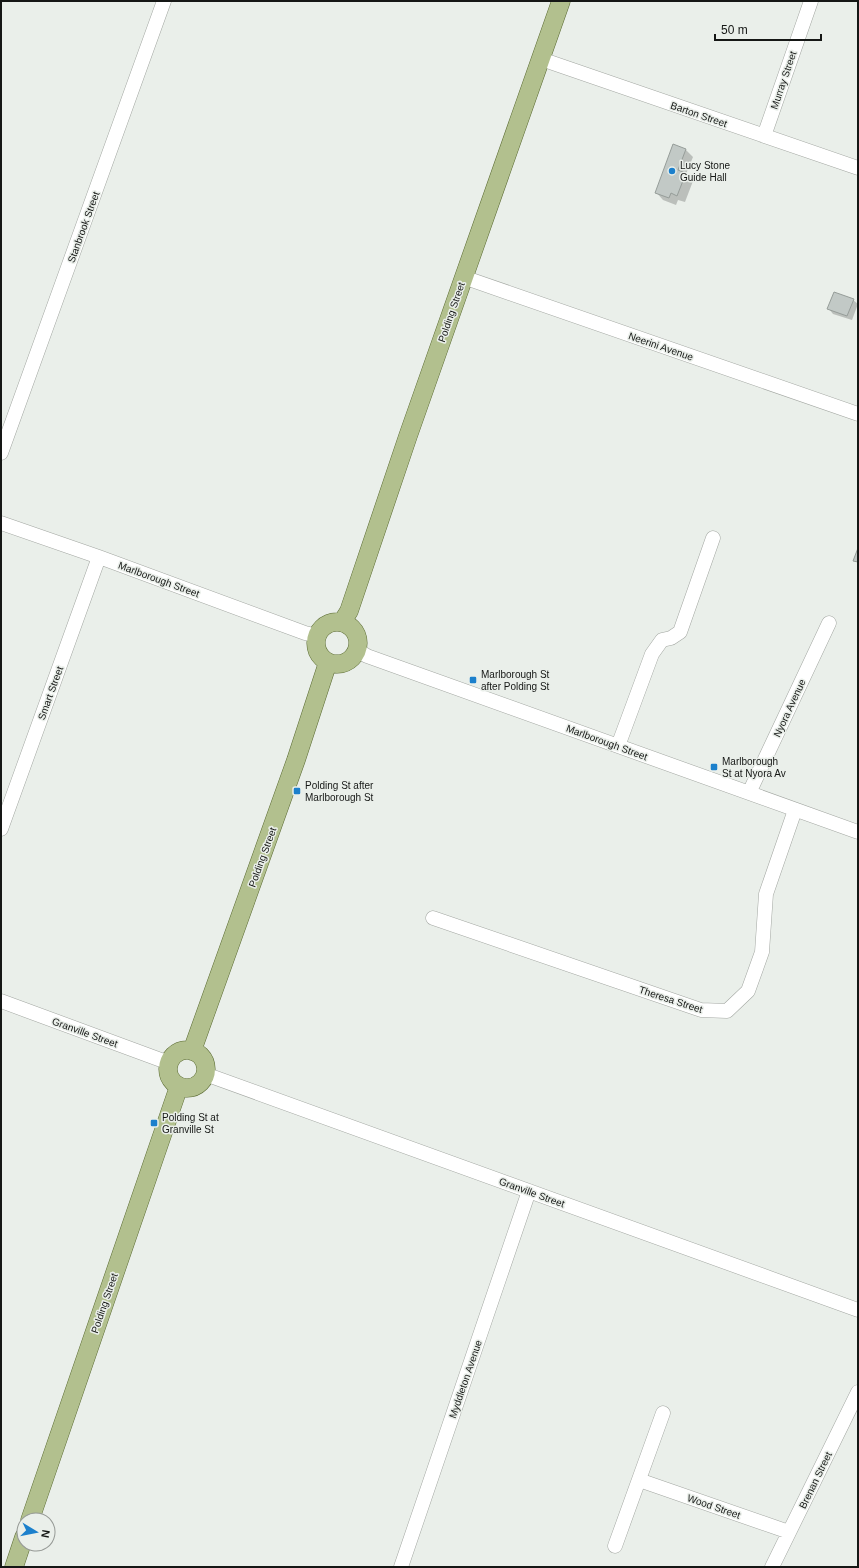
<svg xmlns="http://www.w3.org/2000/svg" width="859" height="1568" viewBox="0 0 859 1568" font-family="Helvetica,sans-serif">
	<style>
		.shadow { fill: #0003 }
		.building { fill: #c2c9c6; stroke: #969d99 }
		.lines { fill: none; stroke-linecap: round; stroke-linejoin: round }
		.minor-casing { stroke: #a3a7a2; stroke-width: 15 }
		.major-casing { stroke: #5a6a32; stroke-width: 19 }
		.minor { stroke: #fff; stroke-width: 14 }
		.major { stroke: #b2c08e; stroke-width: 18 }
		.poi-dot { fill: #1c80cc; stroke: #eaefea; stroke-width: 1.5 }
		.labels { text-anchor: middle; stroke-width: 3; stroke-linejoin: round; paint-order: stroke }
		.street-label { font-size: 10px; fill: #151715; stroke: #eaefea }
		.poi-label { font-size: 10px; fill: #151715; stroke: #eaefea; text-anchor: start }
	</style>
	<rect width="100%" height="100%" fill="#eaefea"/>
	<path class="shadow" d="M 686,150 L 693,157 L 686,174 L 693,181 L 685,202 L 678,200 L 676,205 L 663,200 L 656,192 Z
		M 853,300 L 858,304 L 852,320 L 833,314 L 829,309 Z"/>
	<path class="building" d="M 673,144 L 686,149 L 678,170 L 686,173 L 677,196 L 671,193 L 669,198 L 655,193 Z
		M 834,292 L 854,299 L 847,316 L 827,309 Z
		M 858,548 L 858,562 L 853,561 Z"/>
	<g class="lines">
		<g class="minor-casing">
			<path id="minor" d="M 541,59 L 858,168
				M 764,136 L 811,1
				M 463,277 L 858,414
				M 1,453 L 164,1
				M 1,523 L 99,557 L 305,633 L 317,636
				M 357,650 L 367,656 L 858,832
				M 618,746 L 652,654 L 662,640 L 671,638 L 680,632 L 713,538
				M 749,793 L 829,623
				M 1,829 L 99,557
				M 433,918 L 701,1010 L 727,1011 L 748,991 L 762,952 L 766,894 L 795,810
				M 1,1001 L 161,1060 L 170,1061
				M 205,1074 L 858,1310
				M 639,1480 L 789,1532
				M 615,1546 L 663,1413
				M 401,1567 L 529,1191
				M 772,1567 L 858,1392"/>
		</g>
		<g class="major-casing">
			<path id="major" d="M 342,622 L 349,611 L 408,436 L 561,1
				M316 643a21 21 0 1 1 42 0a21 21 0 1 1-42 0Z
				M168 1069a19 19 0 1 1 38 0a19 19 0 1 1-38 0Z
				M 192,1051 L 296,760 L 328,662
				M 30,1520 L 179,1086
				M 14,1567 L 24,1537"/>
		</g>
		<use href="#minor" class="minor"/>
		<use href="#major" class="major"/>
	</g>
	<g class="poi-dot">
		<circle cx="672" cy="171" r="4"/>
		<rect x="469" y="676" width="8" height="8" rx="2"/>
		<rect x="710" y="763" width="8" height="8" rx="2"/>
		<rect x="293" y="787" width="8" height="8" rx="2"/>
		<rect x="150" y="1119" width="8" height="8" rx="2"/>
	</g>
	<g class="labels">
		<g class="street-label">
			<text transform="translate(783 80) rotate(-71)" y="4">Murray Street</text>
			<text transform="translate(699 114) rotate(19)" y="4">Barton Street</text>
			<text transform="translate(83 227) rotate(-70)" y="4">Stanbrook Street</text>
			<text transform="translate(451 312) rotate(-71)" y="4">Polding Street</text>
			<text transform="translate(661 346) rotate(19)" y="4">Neerini Avenue</text>
			<text transform="translate(159 579) rotate(20)" y="4">Marlborough Street</text>
			<text transform="translate(50 693) rotate(-70)" y="4">Smart Street</text>
			<text transform="translate(789 708) rotate(-65)" y="4">Nyora Avenue</text>
			<text transform="translate(607 742) rotate(20)" y="4">Marlborough Street</text>
			<text transform="translate(262 857) rotate(-70)" y="4">Polding Street</text>
			<text transform="translate(671 999) rotate(18)" y="4">Theresa Street</text>
			<text transform="translate(85 1032) rotate(20)" y="4">Granville Street</text>
			<text transform="translate(532 1192) rotate(20)" y="4">Granville Street</text>
			<text transform="translate(104 1303) rotate(-71)" y="4">Polding Street</text>
			<text transform="translate(465 1379) rotate(-71)" y="4">Myddleton Avenue</text>
			<text transform="translate(815 1480) rotate(-64)" y="4">Brenan Street</text>
			<text transform="translate(714 1506) rotate(19)" y="4">Wood Street</text>
		</g>
		<g class="poi-label">
			<text x="680" y="169">Lucy Stone<tspan x="680" dy="12">Guide Hall</tspan></text>
			<text x="481" y="678">Marlborough St<tspan x="481" dy="12">after Polding St</tspan></text>
			<text x="722" y="765">Marlborough<tspan x="722" dy="12">St at Nyora Av</tspan></text>
			<text x="305" y="789">Polding St after<tspan x="305" dy="12">Marlborough St</tspan></text>
			<text x="162" y="1121">Polding St at<tspan x="162" dy="12">Granville St</tspan></text>
		</g>
	</g>
	<rect width="859" height="1568" fill="none" stroke="#151715" stroke-width="4"/>
	<g transform="translate(36 1532) rotate(100)"><circle r="19" fill="#eaefea" stroke="#959995"/>
	<path d="M0-3L7 15L0 10L-7 15Z" fill="#1c80cc"/>
	<text y="-6" font-size="11" font-weight="bold" text-anchor="middle" fill="#151715">N</text>
	</g>
	<path d="M715 34v6h106v-6" fill="none" stroke="#151715" stroke-width="2"/>
	<text x="721" y="34" font-size="12" fill="#151715" stroke="#eaefea" stroke-width="3" paint-order="stroke">50 m</text>
</svg>
